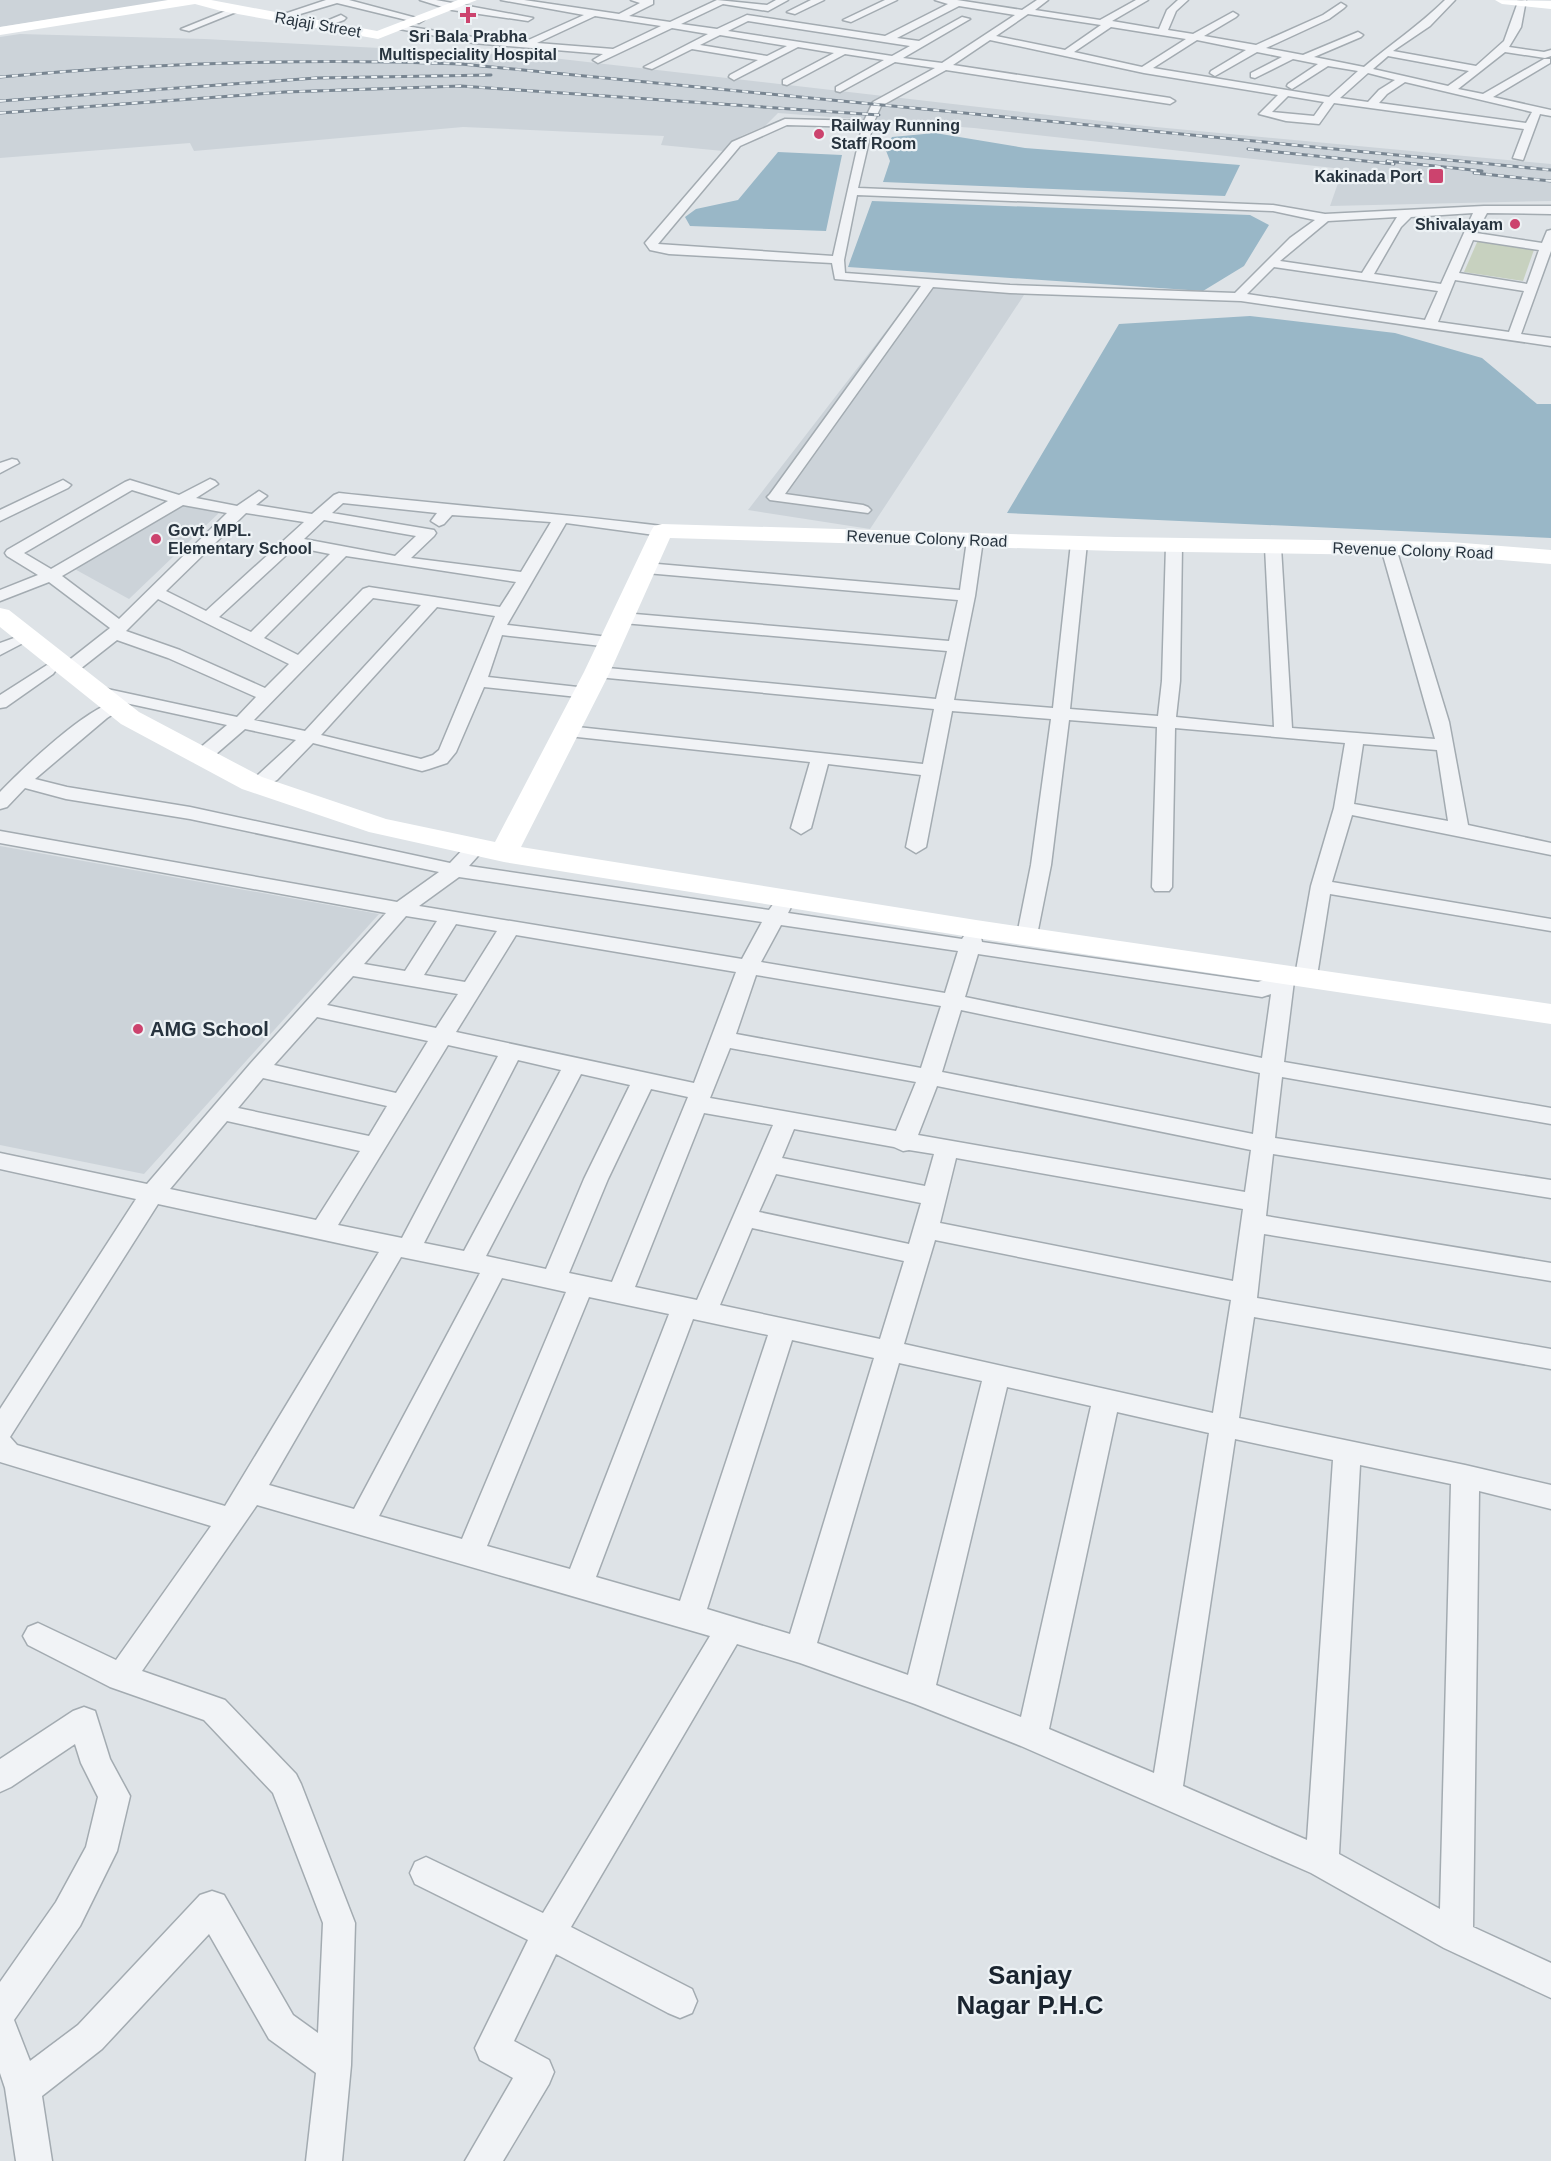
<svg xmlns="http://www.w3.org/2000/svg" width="1551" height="2161" viewBox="0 0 1551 2161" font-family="Helvetica,sans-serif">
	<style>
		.built { fill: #ccd3d9 }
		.green { fill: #c7d1bf }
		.water { fill: #99b7c7 }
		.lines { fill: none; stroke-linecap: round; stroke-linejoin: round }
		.street-casing { stroke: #a3abb1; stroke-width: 3 }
		.street { fill: #f1f3f6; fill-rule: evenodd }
		.secondary { fill: #fff; fill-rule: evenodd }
		.rail-casing { stroke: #788591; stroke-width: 3 }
		.rail { stroke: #edf2f5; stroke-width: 2; stroke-dasharray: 6; stroke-linecap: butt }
		.poi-dot { fill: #cc436e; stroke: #edf2f5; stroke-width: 2 }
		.labels { text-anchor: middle; stroke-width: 4.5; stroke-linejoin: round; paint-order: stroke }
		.far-street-label { font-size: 16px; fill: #27333e; stroke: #edf2f5 }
		.far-poi-label { font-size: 16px; font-weight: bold; fill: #27333e; stroke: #edf2f5; text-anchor: start }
		.poi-label { font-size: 20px; font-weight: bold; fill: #27333e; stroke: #edf2f5; text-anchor: start }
		.near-neighbourhood-label { font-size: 26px; font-weight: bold; fill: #1a242f; stroke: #edf2f5 }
	</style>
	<rect width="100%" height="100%" fill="#dee3e7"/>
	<path class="built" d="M 0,0 L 175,0 L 0,27 Z
		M 20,34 L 205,39 L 535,56 L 1145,126 L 1551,164 L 1551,201 L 1330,206 L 1343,169 L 974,128 L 778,113 L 765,126 L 741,136 L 723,151 L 661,145 L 664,136 L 463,127 L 194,151 L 190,143 L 0,158 L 0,37 Z
		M 920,287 L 1024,295 L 870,529 L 748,510 Z
		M 184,502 L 221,511 L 129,599 L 71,567 Z
		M 0,846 L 379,914 L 144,1174 L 0,1145 Z"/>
	<path class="green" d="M 1478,240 L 1535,247 L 1523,281 L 1464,272 Z"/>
	<path class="water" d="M 935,133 L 1025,148 L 1240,165 L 1225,196 L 883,182 L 890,161 L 885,148 L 892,137 Z
		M 778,152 L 842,155 L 826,231 L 690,226 L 685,217 L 696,209 L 738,200 Z
		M 872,201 L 1250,215 L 1269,225 L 1244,266 L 1203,291 L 848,267 Z
		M 1250,316 L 1395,333 L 1482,358 L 1537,404 L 1551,404 L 1551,538 L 1007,513 L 1119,324 Z"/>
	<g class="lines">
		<g class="street-casing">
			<path id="street" d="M 326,0 L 349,0 L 424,20 L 419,23 L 337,3 L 280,20 L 275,17 Z
				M 420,0 L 436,0 L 533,18 L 528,21 L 452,10 Z
				M 501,0 L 524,0 L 619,14 L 640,3 L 631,0 L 653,0 L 653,4 L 629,16 L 670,22 L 717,0 L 767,5 L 776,0 L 788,0 L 768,11 L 723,4 L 681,24 L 717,29 L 747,15 L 885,36 L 948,4 L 935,0 L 957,0 L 1022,10 L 1037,0 L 1048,0 L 1035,10 L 1100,20 L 1136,0 L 1148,0 L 1112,21 L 1159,29 L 1167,10 L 1178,0 L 1188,0 L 1176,11 L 1168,30 L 1193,34 L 1233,12 L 1238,15 L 1236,17 L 1204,36 L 1256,45 L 1323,15 L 1341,3 L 1346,6 L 1344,8 L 1329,19 L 1266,48 L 1303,55 L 1358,32 L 1363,35 L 1361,37 L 1314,57 L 1364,67 C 1391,44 1420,25 1445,0 L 1455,0 L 1430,26 L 1393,51 L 1476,66 L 1504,41 L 1518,2 L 1526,0 L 1521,27 L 1509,47 L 1544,52 L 1551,50 L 1551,56 L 1545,58 L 1505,52 L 1458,89 L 1483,94 L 1544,59 L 1550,59 L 1550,63 L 1493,97 L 1551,110 L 1551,116 L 1540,114 L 1523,160 L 1513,158 L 1524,129 L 1334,103 L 1319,124 L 1286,121 L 1259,114 L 1278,95 L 1144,73 L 990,40 L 953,65 L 1170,98 L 1175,101 L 1170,104 L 946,70 L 881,106 L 873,124 L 858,188 L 1273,205 L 1325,214 L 1484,206 L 1551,206 L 1551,214 L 1487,213 L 1476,233 L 1542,243 L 1547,231 L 1551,230 L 1551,251 L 1521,334 L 1551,338 L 1551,346 L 1241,301 L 1010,293 L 933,287 L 785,494 L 863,505 L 868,507 L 871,510 L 868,513 L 770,500 L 767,497 L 770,494 L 921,286 L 835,279 L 832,263 L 669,254 L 650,250 L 645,243 L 732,142 L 785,119 L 864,121 L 873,102 L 935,68 L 895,62 L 840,92 L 836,91 L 836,87 L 884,60 L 845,54 L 787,85 L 783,84 L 783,80 L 834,53 L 798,47 L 734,80 L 729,77 L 730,75 L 758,60 L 692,49 L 652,69 L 644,67 L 708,34 L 672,28 L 598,63 L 593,60 L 603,54 L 473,43 L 394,28 L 399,25 L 473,37 L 524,42 L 584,15 ZM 959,6 L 1015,15 L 942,63 L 903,58 L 970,19 L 962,17 L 919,41 L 897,38 ZM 1028,14 L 1101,25 L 1065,50 L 996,36 ZM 595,16 L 661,26 L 613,49 L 537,43 ZM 748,21 L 910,46 L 892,56 L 728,31 ZM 1111,27 L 1186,39 L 1142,67 L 1074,52 ZM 720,35 L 787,46 L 767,56 L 700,45 ZM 1197,40 L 1246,50 L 1211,71 L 1210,73 L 1215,76 L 1257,52 L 1282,57 L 1251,73 L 1251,77 L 1255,78 L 1293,59 L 1318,64 L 1288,84 L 1287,86 L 1292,89 L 1328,66 L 1358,71 L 1329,97 L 1153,68 ZM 1388,56 L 1469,71 L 1448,86 L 1373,69 ZM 1368,73 L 1395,80 L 1379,90 L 1368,102 L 1340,98 ZM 1405,82 L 1532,112 L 1526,123 L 1379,103 L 1387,94 ZM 1288,96 L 1324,102 L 1314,116 L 1272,112 ZM 787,125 L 862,127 L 833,256 L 658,244 L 740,146 ZM 857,195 L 1273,211 L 1315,220 L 1290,238 L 1235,293 L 1010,285 L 845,273 L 844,260 ZM 1473,213 L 1441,284 L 1374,274 L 1401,227 L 1411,217 ZM 1397,217 L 1362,273 L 1280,261 L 1328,221 ZM 1473,240 L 1539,250 L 1527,284 L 1459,273 ZM 1274,267 L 1438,291 L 1425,320 L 1247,294 ZM 1455,280 L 1524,291 L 1509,332 L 1438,322 Z
				M 811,0 L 824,0 L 795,14 L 787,12 Z
				M 885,0 L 897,0 L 851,22 L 843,20 Z
				M 233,8 L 241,10 L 189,31 L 181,29 Z
				M 341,15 L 346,18 L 344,20 L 322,28 L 317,25 Z
				M 12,459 L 17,460 L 19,463 L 0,473 L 0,463 Z
				M 210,479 L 215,481 L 218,484 L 196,498 L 237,506 L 259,491 L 267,496 L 256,505 L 312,514 L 334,495 L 339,493 C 447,505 555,513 662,526 L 670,531 L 662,536 L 566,523 L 507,625 L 617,638 L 620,642 L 617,646 L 611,647 L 502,635 L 488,677 L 587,688 L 596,693 L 593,697 L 587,698 L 484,687 L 456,752 L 447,763 L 429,769 L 422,771 L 313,743 L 277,780 L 257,790 L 250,788 L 248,784 L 296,740 L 245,729 L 208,761 L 194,761 L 192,757 L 194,753 L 227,725 L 98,697 L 89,692 L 98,687 L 237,717 L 256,697 L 168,658 L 117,640 L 75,673 L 63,673 L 60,669 L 63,665 L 110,628 L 49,582 L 0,601 L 0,590 L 38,575 L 7,556 L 5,553 L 7,550 L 125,482 L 130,480 L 179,495 ZM 132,490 L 168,501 L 51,569 L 24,553 ZM 343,503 L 437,513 L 431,521 L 439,526 L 444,524 L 452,515 L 551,522 L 521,572 L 411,558 L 434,536 L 436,533 L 434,530 L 332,513 ZM 183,505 L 227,513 L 119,619 L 62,576 ZM 246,513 L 304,522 L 206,611 L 166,591 ZM 324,520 L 416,536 L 395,556 L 304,539 ZM 295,547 L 330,554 L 251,632 L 219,617 ZM 346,556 L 516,582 L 500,607 L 369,587 L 363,589 L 298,655 L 264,638 ZM 373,598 L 421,605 L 305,731 L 254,720 ZM 158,599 L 289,664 L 265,688 L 180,650 L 126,631 ZM 437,607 L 495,616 L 439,750 L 433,755 L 421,759 L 321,735 Z
				M 63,480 L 71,485 L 68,488 L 0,521 L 0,510 Z
				M 975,535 L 983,540 L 975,596 L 954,700 L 1053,708 L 1071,543 L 1079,538 L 1087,543 L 1070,709 L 1158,716 L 1162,681 L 1166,545 L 1174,540 L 1182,545 L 1180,681 L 1176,717 L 1274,727 L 1265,547 L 1273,542 L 1281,547 L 1292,728 L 1435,739 L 1381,548 L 1389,543 L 1395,545 L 1449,722 L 1468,825 L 1551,843 L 1551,855 L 1352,815 L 1332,882 L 1551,919 L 1551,931 L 1330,894 L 1317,976 L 1313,981 L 1299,981 L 1295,976 L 1311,886 L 1334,808 L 1345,743 L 1175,728 L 1172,887 L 1169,891 L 1155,891 L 1152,887 L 1157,727 L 1069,720 L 1051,865 L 1037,935 L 1034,940 L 1020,940 L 1017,935 L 1031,865 L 1051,719 L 952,711 L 926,847 L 916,853 L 906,847 L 921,775 L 828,764 L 811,828 L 801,834 L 791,828 L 810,762 L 568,736 L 559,731 L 568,726 L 923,764 L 934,709 L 597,677 L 588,672 L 597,667 L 936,699 L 947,651 L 623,623 L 615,618 L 623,613 L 949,641 L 958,600 L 646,573 L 638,568 L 646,563 L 960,590 L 967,540 ZM 1363,744 L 1437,750 L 1448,821 L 1354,804 Z
				M 14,638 L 23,643 L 0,655 L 0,643 Z
				M 47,665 L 56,670 L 53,674 L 6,707 L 0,708 L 0,695 Z
				M 115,702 L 121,703 L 124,707 L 107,718 L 35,779 L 67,787 L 190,807 L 450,863 L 468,844 L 482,844 L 485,848 L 469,866 L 769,910 L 774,903 L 788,903 L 791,907 L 788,913 L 962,939 L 966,933 L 980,933 L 982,942 L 1258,982 L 1273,977 L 1277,968 L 1291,968 L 1295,973 L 1284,1062 L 1551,1108 L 1551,1124 L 1282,1077 L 1275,1138 L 1551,1180 L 1551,1198 L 1273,1154 L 1266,1216 L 1551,1263 L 1551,1281 L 1264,1234 L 1257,1298 L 1551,1349 L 1551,1369 L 1254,1317 L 1239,1418 L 1465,1465 L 1551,1485 L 1551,1509 L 1479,1491 L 1473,1927 L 1551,1963 L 1551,1998 L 1444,1948 L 1311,1873 L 1021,1746 L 915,1704 L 800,1663 L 737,1644 L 571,1927 L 692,1989 L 697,2001 L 692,2013 L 680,2018 L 668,2013 L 556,1954 L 514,2041 L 549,2060 L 554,2072 L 549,2084 L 503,2161 L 465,2161 L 513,2078 L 480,2060 L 475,2048 L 528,1940 L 415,1884 L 410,1873 L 415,1862 L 426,1857 L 543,1913 L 710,1636 L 257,1505 L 142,1671 L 225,1700 L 296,1774 L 301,1784 L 355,1923 L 351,2065 L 342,2161 L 306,2161 L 316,2073 L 269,2039 L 209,1934 L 102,2049 L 42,2096 L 52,2161 L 16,2161 L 5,2088 L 0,2073 L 0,1982 L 56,1902 L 86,1847 L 98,1797 L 81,1763 L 75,1744 L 11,1787 L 0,1792 L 0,1759 L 73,1711 L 84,1707 L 95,1711 L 110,1759 L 130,1796 L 117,1851 L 80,1926 L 14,2020 L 30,2061 L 78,2025 L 200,1895 L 212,1891 L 224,1895 L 293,2015 L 318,2033 L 323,1923 L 273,1793 L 204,1720 L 110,1687 L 28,1645 L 23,1636 L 28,1627 L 38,1623 L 116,1660 L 211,1526 L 0,1462 L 0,1409 L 136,1199 L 0,1169 L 0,1153 L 147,1184 L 250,1064 L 386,913 L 0,843 L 0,831 L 397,902 L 439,872 L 190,819 L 66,799 L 25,788 L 7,807 L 0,809 L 0,792 C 23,768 85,709 115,702 ZM 459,877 L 762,922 L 742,959 L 419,906 ZM 406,916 L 437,921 L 405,971 L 364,964 ZM 456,924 L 497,931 L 465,982 L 424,975 ZM 781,925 L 958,951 L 945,993 L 761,962 ZM 516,935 L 736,972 L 694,1083 L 456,1032 ZM 978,954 L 1262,997 L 1271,994 L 1262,1058 L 965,997 ZM 756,975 L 941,1006 L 921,1068 L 736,1034 ZM 353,976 L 458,994 L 436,1028 L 327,1005 ZM 961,1010 L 1260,1073 L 1253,1134 L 942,1072 ZM 317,1017 L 428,1041 L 396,1093 L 274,1065 ZM 448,1045 L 498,1056 L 402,1238 L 338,1225 ZM 730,1048 L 916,1082 L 896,1131 L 710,1098 ZM 518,1060 L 561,1070 L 464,1251 L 424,1243 ZM 581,1074 L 630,1085 L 584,1179 L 546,1269 L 486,1256 ZM 263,1078 L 387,1106 L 369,1136 L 238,1108 ZM 937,1086 L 1251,1150 L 1245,1192 L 918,1135 ZM 651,1089 L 688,1097 L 612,1282 L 569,1273 L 608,1179 ZM 704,1113 L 773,1125 L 697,1300 L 635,1287 ZM 227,1121 L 360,1151 L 316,1220 L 170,1189 ZM 794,1129 L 894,1147 L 903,1151 L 909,1150 L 934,1154 L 925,1186 L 782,1158 ZM 956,1158 L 1243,1209 L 1233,1281 L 940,1223 ZM 776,1174 L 921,1203 L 909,1244 L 759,1212 ZM 158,1204 L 379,1252 L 225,1506 L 17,1445 L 10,1437 ZM 752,1228 L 904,1261 L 880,1339 L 720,1305 ZM 935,1240 L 1231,1300 L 1213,1413 L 904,1344 ZM 401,1257 L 480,1273 L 354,1509 L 269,1485 ZM 502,1278 L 566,1292 L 462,1539 L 379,1516 ZM 589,1297 L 669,1314 L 570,1569 L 487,1546 ZM 693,1319 L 768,1335 L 680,1601 L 596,1577 ZM 792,1340 L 874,1358 L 790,1634 L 707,1609 ZM 899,1363 L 982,1381 L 908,1675 L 817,1643 ZM 1007,1387 L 1091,1406 L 1021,1717 L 936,1685 ZM 1117,1412 L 1209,1433 L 1154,1773 L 1049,1729 ZM 1235,1439 L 1333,1460 L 1307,1840 L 1183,1786 ZM 1360,1465 L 1451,1484 L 1440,1909 L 1339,1854 Z"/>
		</g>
		<use href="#street" class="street"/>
		<path class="secondary" d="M 168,0 L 211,0 L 377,31 L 458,0 L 477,0 L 378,39 L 221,11 L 195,4 L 0,35 L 0,27 Z
			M 1495,0 L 1551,1 L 1551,9 L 1502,4 Z
			M 662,524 L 1116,537 L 1451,542 L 1551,550 L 1551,564 L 1451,556 L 1116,551 L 670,538 L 610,672 L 521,847 L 976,920 L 1551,1004 L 1551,1024 L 976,938 L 504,862 L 369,832 L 242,789 L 121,724 L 0,627 L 0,608 L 9,610 L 139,712 L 262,777 L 386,819 L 495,842 L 584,672 L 651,531 L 654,526 Z"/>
		<g class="rail-casing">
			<path id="rail" d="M 0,77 C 154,63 307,58 461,64 L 1551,170
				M 0,101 L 316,78 L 491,75
				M 0,113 L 285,92 L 461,86 L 879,115
				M 1248,149 L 1394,164
				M 1387,161 L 1482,171
				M 1474,173 L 1551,181"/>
		</g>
		<use href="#rail" class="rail"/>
	</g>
	<g class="poi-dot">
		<path d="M465 6h6v6h6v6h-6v6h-6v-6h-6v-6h6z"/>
		<circle cx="819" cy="134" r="6"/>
		<rect x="1428" y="168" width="16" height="16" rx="3"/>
		<circle cx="1515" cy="224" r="6"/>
		<circle cx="156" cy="539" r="6"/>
		<circle cx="138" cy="1029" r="6"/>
	</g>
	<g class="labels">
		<g class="far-street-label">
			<text transform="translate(318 24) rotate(10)" y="6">Rajaji Street</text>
			<text transform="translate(927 538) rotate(2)" y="6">Revenue Colony Road</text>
			<text transform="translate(1413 550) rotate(2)" y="6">Revenue Colony Road</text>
		</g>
		<g class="far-poi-label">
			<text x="468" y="42" text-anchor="middle">Sri Bala Prabha<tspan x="468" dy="18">Multispeciality Hospital</tspan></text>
			<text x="831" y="131">Railway Running<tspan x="831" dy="18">Staff Room</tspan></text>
			<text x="1422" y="182" text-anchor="end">Kakinada Port</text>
			<text x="1503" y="230" text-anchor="end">Shivalayam</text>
			<text x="168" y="536">Govt. MPL.<tspan x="168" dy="18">Elementary School</tspan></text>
		</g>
		<g class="poi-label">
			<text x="150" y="1036">AMG School</text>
		</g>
		<g class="near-neighbourhood-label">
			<text x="1030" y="1984">Sanjay<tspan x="1030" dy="30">Nagar P.H.C</tspan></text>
		</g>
	</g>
</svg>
